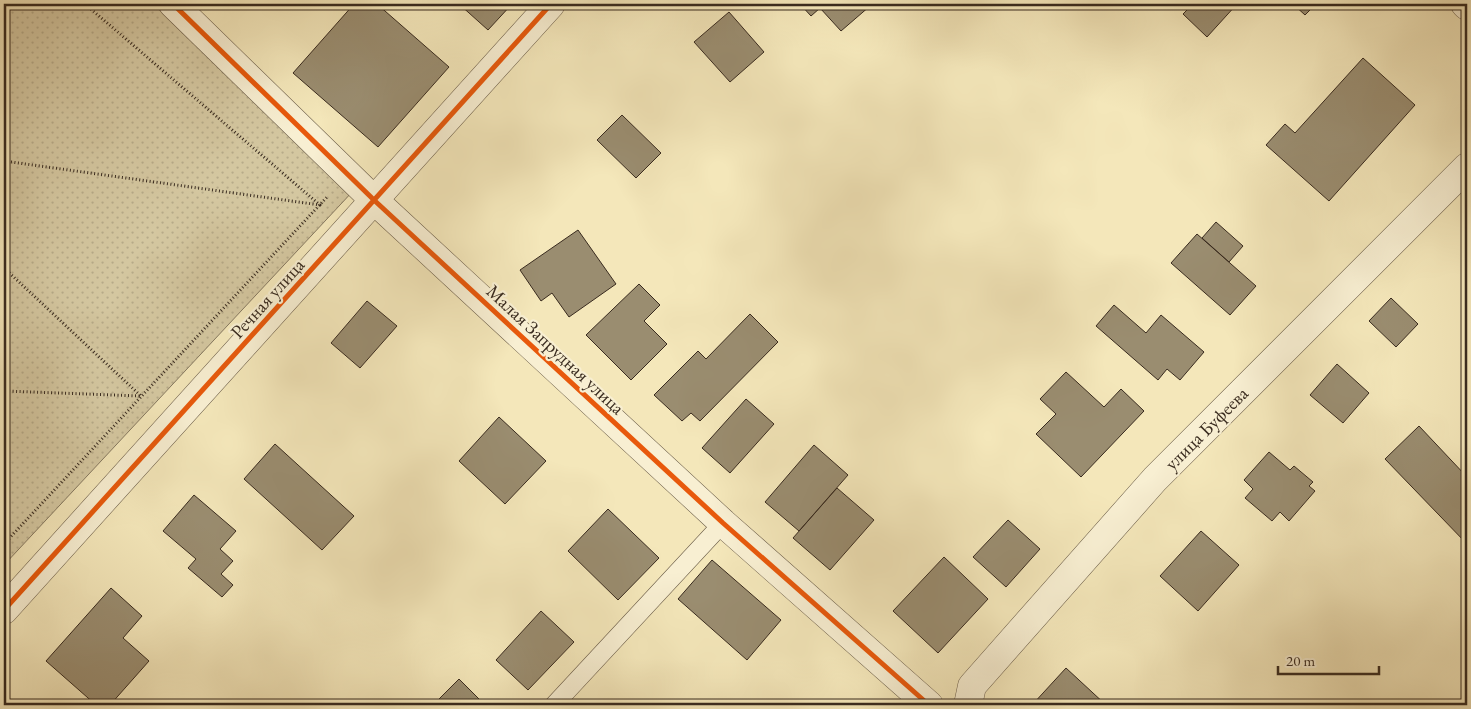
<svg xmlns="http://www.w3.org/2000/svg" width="1471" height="709" viewBox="0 0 1471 709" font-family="'EB Garamond',serif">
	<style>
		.park { fill: url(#park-dots); stroke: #867960 }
		.building { fill: #9a8d70; stroke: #392b1f }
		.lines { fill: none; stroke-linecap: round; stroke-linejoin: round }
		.lane-casing { stroke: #685a46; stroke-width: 19 }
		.street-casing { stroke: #685a46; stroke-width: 29 }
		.path { stroke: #392b1f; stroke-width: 3; stroke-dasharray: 1 2.5; stroke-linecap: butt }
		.lane { stroke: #f8efd2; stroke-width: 18 }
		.street { stroke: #f8efd2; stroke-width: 28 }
		.cycleway-casing { stroke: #f8efd2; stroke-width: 8 }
		.cycleway { stroke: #e8590c; stroke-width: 5 }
		.labels { text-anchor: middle; stroke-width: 4.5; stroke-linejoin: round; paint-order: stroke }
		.street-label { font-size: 19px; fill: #392b1f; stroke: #f8efd2 }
	</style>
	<defs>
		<pattern id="park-dots" width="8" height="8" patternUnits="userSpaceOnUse" patternTransform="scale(1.25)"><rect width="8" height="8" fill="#d4c7a0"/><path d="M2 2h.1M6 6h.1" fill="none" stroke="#b7ab89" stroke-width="1.8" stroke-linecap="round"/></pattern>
	</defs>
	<rect width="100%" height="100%" fill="#f4e7ba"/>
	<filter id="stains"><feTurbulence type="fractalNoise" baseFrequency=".004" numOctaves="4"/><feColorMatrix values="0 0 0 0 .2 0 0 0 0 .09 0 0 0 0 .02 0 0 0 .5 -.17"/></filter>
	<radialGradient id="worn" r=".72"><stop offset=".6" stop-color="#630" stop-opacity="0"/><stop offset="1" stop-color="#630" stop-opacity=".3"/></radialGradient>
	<path class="park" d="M 4,4 L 153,4 L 354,190 L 4,565 Z"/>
	<path class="building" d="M 354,4 L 377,4 L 449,67 L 378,147 L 293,73 Z
		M 459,4 L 512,4 L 488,30 Z
		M 800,4 L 868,4 L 870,6 L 841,31 L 820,8 L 811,16 Z
		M 1193,4 L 1237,4 L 1207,37 L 1183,14 Z
		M 1293,4 L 1316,4 L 1305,15 Z
		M 729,12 L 764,52 L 730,82 L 694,42 Z
		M 1363,58 L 1415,105 L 1329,201 L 1266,145 L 1285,124 L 1295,133 Z
		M 622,115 L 661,153 L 636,178 L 597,140 Z
		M 1216,222 L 1243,246 L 1229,262 L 1202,238 Z
		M 578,230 L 616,284 L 569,317 L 552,293 L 541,301 L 520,270 Z
		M 1197,234 L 1256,286 L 1230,315 L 1171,263 Z
		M 639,284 L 660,305 L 644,321 L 667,344 L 631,380 L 586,335 Z
		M 1391,298 L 1418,324 L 1396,347 L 1369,321 Z
		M 367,301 L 397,326 L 360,368 L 331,343 Z
		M 1114,305 L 1146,333 L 1161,315 L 1204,352 L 1180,380 L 1167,369 L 1158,380 L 1096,326 Z
		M 750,314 L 778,342 L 700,421 L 691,413 L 682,421 L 654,395 L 698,351 L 706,359 Z
		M 1337,364 L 1369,393 L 1343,423 L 1310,395 Z
		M 1066,372 L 1104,407 L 1121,389 L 1144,411 L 1081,477 L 1036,434 L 1056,414 L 1040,399 Z
		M 746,399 L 774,424 L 730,473 L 702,448 Z
		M 499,417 L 546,461 L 505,504 L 459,461 Z
		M 1419,426 L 1467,477 L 1467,544 L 1385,459 Z
		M 275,444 L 354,516 L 322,550 L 244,479 Z
		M 814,445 L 848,475 L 799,531 L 765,502 Z
		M 1269,452 L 1290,470 L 1294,466 L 1313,482 L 1309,486 L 1315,491 L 1289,521 L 1280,512 L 1272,521 L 1245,498 L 1253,489 L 1244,480 Z
		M 837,488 L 874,520 L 830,570 L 793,538 Z
		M 194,495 L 236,531 L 220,549 L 233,561 L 221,574 L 233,585 L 222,597 L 188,568 L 196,559 L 163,531 Z
		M 608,509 L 659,558 L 618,600 L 568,551 Z
		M 1008,520 L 1040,549 L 1006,587 L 973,557 Z
		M 1201,531 L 1239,565 L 1198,611 L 1160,576 Z
		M 944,557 L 988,599 L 938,653 L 893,611 Z
		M 712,560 L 781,620 L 747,660 L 678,599 Z
		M 111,588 L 142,616 L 123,638 L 149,661 L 110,705 L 96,705 L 46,661 Z
		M 541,611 L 574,642 L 528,690 L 496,660 Z
		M 1066,668 L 1106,705 L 1032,705 Z
		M 459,679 L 485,705 L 433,705 Z"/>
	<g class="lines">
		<g class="lane-casing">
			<path id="lane" d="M 554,705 L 723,523"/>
		</g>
		<g class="street-casing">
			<path id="street" d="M 173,4 L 375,201 L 723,523 L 929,705
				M 1465,4 L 1467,6
				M 4,610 L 551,4
				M 968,705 L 972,686 L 1155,479 L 1467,167"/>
		</g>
		<path class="path" d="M 4,161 L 320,205 L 85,4
			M 4,268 L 141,396 L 4,391
			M 4,544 L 327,197"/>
		<use href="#lane" class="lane"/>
		<use href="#street" class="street"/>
		<g class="cycleway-casing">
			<path id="cycleway" d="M 173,4 L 375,201 L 723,523 L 929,705
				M 4,610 L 551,4"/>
		</g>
		<use href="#cycleway" class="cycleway"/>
	</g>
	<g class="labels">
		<g class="street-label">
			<text transform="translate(267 298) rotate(-48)" y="7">Речная улица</text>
			<text transform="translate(556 349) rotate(43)" y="7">Малая Запрудная улица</text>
			<text transform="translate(1206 428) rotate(-45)" y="7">улица Буфеева</text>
		</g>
	</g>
	<rect width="1471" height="709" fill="none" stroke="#f4e7ba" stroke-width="20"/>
	<rect x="5" y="5" width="1461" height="699" fill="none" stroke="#392b1f" stroke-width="2.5"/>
	<rect x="10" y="10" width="1451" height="689" fill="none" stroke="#392b1f"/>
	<path d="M1278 666v8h101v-8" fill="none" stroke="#392b1f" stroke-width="2.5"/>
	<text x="1286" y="666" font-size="15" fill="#392b1f" stroke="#f8efd2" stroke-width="4" paint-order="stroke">20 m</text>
	<rect width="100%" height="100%" filter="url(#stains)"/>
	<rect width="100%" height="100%" fill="url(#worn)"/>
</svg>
